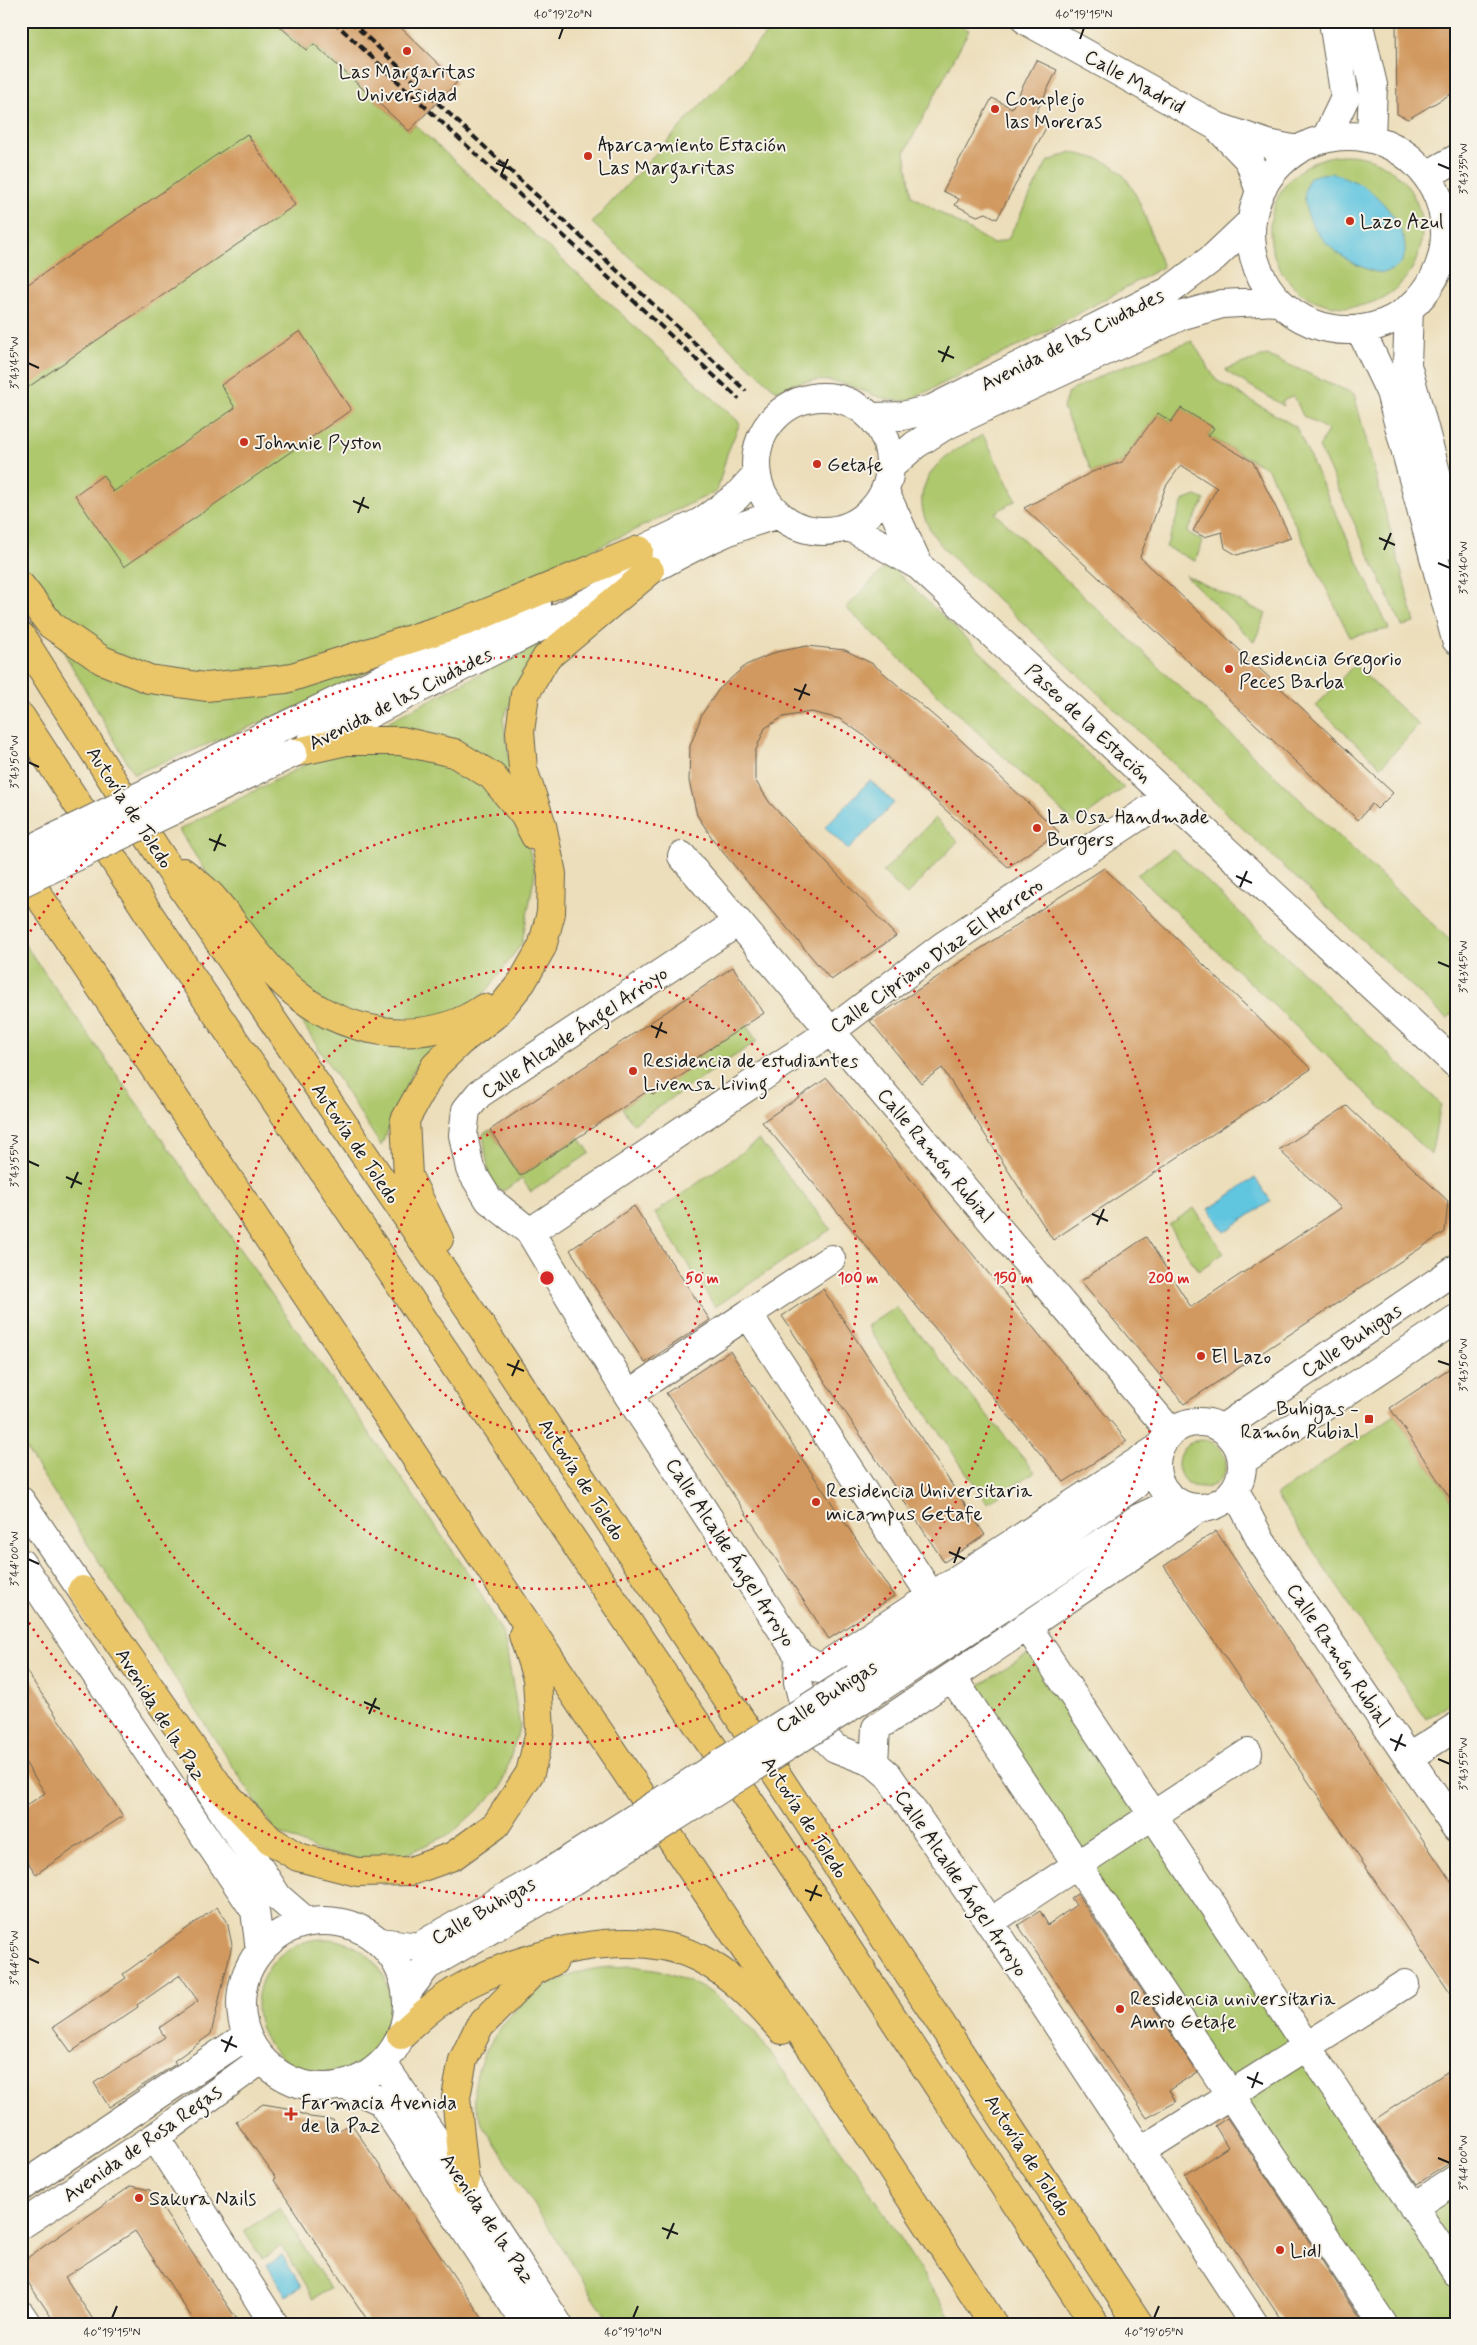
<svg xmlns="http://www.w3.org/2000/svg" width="1477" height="2345" viewBox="0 0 1477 2345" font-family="Mynerve,sans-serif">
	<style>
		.green { fill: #aec86d; stroke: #657244 }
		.water { fill: #61c5df; stroke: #3e707e }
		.building { fill: #d1995f }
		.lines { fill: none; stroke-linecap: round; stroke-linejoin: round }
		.minor-casing { stroke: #656053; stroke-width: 30 }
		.highway-casing { stroke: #656053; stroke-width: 30 }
		.minor { stroke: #fff; stroke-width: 28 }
		.highway { stroke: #eac669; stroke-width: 28 }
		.rail { stroke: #1c1c1c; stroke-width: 4; stroke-dasharray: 8 4; stroke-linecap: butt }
		.minor-bridge-casing { stroke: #656053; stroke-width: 30; stroke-linecap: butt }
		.minor-bridge { stroke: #fff; stroke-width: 28 }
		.ticks { fill: none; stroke: #1c1c1c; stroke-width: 2 }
		.ring { fill: none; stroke: #d62828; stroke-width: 2.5; stroke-dasharray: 2.5 5 }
		.poi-dot { fill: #c8321e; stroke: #f7f3e8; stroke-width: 2 }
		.labels { text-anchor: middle; stroke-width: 4; stroke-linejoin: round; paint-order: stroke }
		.poi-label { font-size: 20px; fill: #1c1c1c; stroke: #f7f3e8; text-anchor: start }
		.street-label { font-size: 20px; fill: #1c1c1c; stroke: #f7f3e8 }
		.centre { fill: #d62828; stroke: #f7f3e8; stroke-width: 2.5 }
		.ring-label { font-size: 15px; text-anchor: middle; font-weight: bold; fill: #d62828; stroke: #f7f3e8; stroke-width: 4; stroke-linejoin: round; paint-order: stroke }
		.neatline { fill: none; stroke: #1c1c1c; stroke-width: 2 }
		.ticks-label { font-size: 12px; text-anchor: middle; fill: #1c1c1c }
	</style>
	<rect width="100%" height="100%" fill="#f7f3e8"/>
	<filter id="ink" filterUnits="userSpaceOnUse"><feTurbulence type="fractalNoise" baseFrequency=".02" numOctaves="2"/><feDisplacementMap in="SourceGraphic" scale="10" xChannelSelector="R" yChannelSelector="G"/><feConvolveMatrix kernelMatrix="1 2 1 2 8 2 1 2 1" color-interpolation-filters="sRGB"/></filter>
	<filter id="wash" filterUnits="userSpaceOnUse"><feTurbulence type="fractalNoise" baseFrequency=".0096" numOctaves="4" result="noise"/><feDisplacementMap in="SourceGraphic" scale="20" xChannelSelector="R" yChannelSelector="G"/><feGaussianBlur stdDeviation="1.12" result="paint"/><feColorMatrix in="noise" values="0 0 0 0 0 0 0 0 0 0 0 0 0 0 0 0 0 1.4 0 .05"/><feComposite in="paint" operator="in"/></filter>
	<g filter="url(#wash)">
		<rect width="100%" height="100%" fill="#ecdeba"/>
		<path class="green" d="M 21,21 L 274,21 L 305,50 L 314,44 L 409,131 L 415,125 L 740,423 L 727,454 L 717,491 L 558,566 L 316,700 L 134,774 L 21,578 Z
			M 778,21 L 953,21 L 969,30 L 905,152 L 912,196 L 993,244 L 1008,239 L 1047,162 L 1071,152 C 1084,156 1100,158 1112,165 C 1139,182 1151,238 1163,267 L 1034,338 L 910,400 C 887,404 869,392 848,385 C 823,377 799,380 777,391 L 592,223 Z
			M1270 231a76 76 0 1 1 152 0a76 76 0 1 1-152 0Z
			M 1192,341 L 1216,380 L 1296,427 L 1389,629 L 1350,637 L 1268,469 L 1208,436 L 1213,428 L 1181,408 L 1171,422 L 1158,413 L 1122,462 L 1092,472 L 1063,408 L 1068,392 L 1111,371 Z
			M 1267,355 L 1354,394 L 1415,623 L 1402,626 L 1319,447 L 1328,430 L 1303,416 L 1294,396 L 1282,401 L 1284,406 L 1227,372 L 1226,369 Z
			M 983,435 L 1016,500 L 995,513 L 1456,946 L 1456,1010 L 1447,1019 L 995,597 C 960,563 890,517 938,464 C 949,452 968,443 983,435 Z
			M 1196,496 L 1205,500 L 1187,532 L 1201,540 L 1202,544 L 1195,561 L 1166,547 L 1183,501 Z
			M 888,564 L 1124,788 L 1075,824 L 846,608 Z
			M 1185,575 L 1266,614 L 1254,642 Z
			M 542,642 L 503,718 L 512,777 L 535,873 L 522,943 L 489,988 L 413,1071 L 381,1146 L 179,830 Z
			M 1354,665 L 1419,725 L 1381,767 L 1316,706 Z
			M 935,818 L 958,841 L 907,895 L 883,872 Z
			M 1173,849 L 1441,1104 L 1431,1155 L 1137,875 Z
			M 21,939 L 471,1577 L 504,1636 L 520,1726 L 501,1788 L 452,1833 L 385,1864 L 321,1852 L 275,1831 L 21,1442 Z
			M 746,1025 L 757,1041 L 633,1124 L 622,1108 L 649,1090 L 694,1067 L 690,1062 Z
			M 490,1130 L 520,1176 L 579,1137 L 590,1153 L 531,1192 L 522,1179 L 503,1191 L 490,1183 L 483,1134 Z
			M 759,1140 L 831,1229 L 715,1307 L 655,1213 Z
			M 1194,1208 L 1224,1253 L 1198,1271 L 1169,1225 Z
			M 896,1307 L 1035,1472 L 987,1503 L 867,1326 Z
			M 1395,1415 L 1456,1507 L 1456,1699 L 1426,1719 L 1276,1495 Z
			M1178 1464a24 24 0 1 1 48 0a24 24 0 1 1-48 0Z
			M 1032,1652 L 1413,2216 L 1456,2187 L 1456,2324 L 1388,2324 L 970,1691 Z
			M257 2006a67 67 0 1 1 134 0a67 67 0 1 1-134 0Z
			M 633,1966 L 660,1970 L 687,1980 L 712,1993 L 752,2028 L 859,2175 L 955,2324 L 611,2324 L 482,2124 C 480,2116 475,2107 474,2099 C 472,2057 509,2010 541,1988 C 550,1982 562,1978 572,1975 C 591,1967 612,1967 633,1966 Z
			M 280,2208 L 330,2289 L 313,2298 L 282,2246 L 262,2259 L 244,2231 Z"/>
		<path class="water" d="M 1333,173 C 1350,179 1366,185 1379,199 C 1395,214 1423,259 1389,271 C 1379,275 1369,270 1360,266 C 1334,256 1300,223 1305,191 C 1305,187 1308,182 1310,177 L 1321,174 Z
			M 870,780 L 894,803 L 848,850 L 825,827 Z
			M 1255,1178 L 1271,1201 L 1224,1232 L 1209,1209 Z
			M 282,2255 L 301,2286 L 286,2296 L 267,2265 Z"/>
		<g id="blocks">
			<path class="building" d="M 274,21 L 394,21 L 457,82 L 409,131 L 314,44 L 306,50 Z
				M 1396,21 L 1456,21 L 1456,91 L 1408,119 L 1397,114 Z
				M 1036,60 L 1057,70 L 1033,119 L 1047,126 L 997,219 L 986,213 L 977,216 L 955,205 L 959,199 L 943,191 L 992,98 L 1012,108 Z
				M 247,134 L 295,205 L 21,392 L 21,289 Z
				M 300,331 L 351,410 L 124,567 L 75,495 L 103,475 L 113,492 L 235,408 L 221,385 Z
				M 1181,408 L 1214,428 L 1208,436 L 1253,462 L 1291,538 L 1237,555 L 1225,548 L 1222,532 L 1204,537 L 1193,531 L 1217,488 L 1181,465 L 1166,486 L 1140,557 L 1393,793 L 1377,809 L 1372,804 L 1358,820 L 1024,508 L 1092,472 L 1122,462 L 1158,413 L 1171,422 Z
				M 807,646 L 845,650 L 873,664 L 948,728 L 1059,832 L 1008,867 L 866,737 L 840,719 L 811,712 L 783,717 L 765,728 L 755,752 L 755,780 L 770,803 L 896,936 L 831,980 L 716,844 L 697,815 L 689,781 L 690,746 L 702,714 L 719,689 L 746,665 L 776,652 Z
				M 1104,868 L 1311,1069 L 1053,1240 L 942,1068 L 921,1083 L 870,1021 Z
				M 733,967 L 764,1013 L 690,1062 L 694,1067 L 653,1095 L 649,1090 L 520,1176 L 490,1130 Z
				M 827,1078 L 923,1194 L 1127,1441 L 1064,1482 L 762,1122 Z
				M 1347,1106 L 1448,1201 L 1445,1232 L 1184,1404 L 1081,1281 L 1146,1237 L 1191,1307 L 1341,1208 L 1279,1150 Z
				M 634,1206 L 710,1320 L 645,1363 L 570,1250 Z
				M 823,1289 L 985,1535 L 944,1562 L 782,1316 Z
				M 730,1351 L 894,1596 L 829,1639 L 666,1393 Z
				M 1456,1364 L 1456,1507 L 1390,1408 Z
				M 1216,1531 L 1456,1889 L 1456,2002 L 1164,1566 Z
				M 21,1663 L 123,1816 L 36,1874 L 21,1852 L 21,1809 L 45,1793 L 21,1756 Z
				M 1077,1894 L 1197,2072 L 1169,2090 L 1176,2102 L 1147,2118 L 1018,1925 L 1040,1911 L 1048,1925 L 1076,1905 L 1071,1898 Z
				M 217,1907 L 227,1921 L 232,1945 L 211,2034 L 174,2061 L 176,2064 L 109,2107 L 94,2083 L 165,2037 L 159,2028 L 198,2001 L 180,1975 L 137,2005 L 138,2007 L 71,2052 L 53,2027 L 126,1978 L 123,1974 Z
				M 1456,2066 L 1456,2159 L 1417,2184 L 1374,2120 Z
				M 263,2104 L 287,2108 L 310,2117 L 333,2120 L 339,2130 L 351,2123 L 482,2318 L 473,2324 L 370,2324 L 274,2180 L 276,2178 L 236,2122 Z
				M 1227,2118 L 1364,2324 L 1284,2324 L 1185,2175 L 1228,2147 L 1215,2126 Z
				M 131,2186 L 150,2190 L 240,2324 L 196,2324 L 135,2231 L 65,2277 L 96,2324 L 56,2324 L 23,2275 L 27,2258 Z"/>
		</g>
	</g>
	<g filter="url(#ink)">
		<use href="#blocks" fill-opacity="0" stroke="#656053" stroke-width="1"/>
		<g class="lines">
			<g class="minor-casing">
				<path id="minor" d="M 1027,21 L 1218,127 L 1268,144 L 1297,150
					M 1358,21 L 1373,85 L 1371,138
					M 1220,130 L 1249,160 L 1260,192
					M1251 233a97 97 0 1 1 194 0a97 97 0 1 1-194 0Z
					M 1326,138 L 1345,98 L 1333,21
					M 1427,175 L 1456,159
					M 1409,308 L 1407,365 L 1456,546
					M 1360,329 L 1390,392 L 1456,640
					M756 464a67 67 0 1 1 134 0a67 67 0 1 1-134 0Z
					M 873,417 L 902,416 L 932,409 L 1169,291 L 1214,257 L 1252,221
					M 891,466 L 915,445 L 943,427 L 1183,315 L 1222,304 L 1278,301
					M 885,492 L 919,566
					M 850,527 L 919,566 L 1456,1064
					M 619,561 L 701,522 L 736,497 L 756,475
					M 276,730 L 537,604
					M 310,744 C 408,694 505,645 603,595 C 661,566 715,530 778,515
					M 682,856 L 1170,1431
					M 738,922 L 479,1094 L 466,1110 L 463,1135 L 470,1169 L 489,1200 L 530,1232 L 628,1395 L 799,1656 L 798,1682 L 808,1721 L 835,1748 L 874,1763 L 888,1775 L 999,1936 L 1254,2324
					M 530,1232 L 831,1031 L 943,946 L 1168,797
					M 748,1314 L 831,1259
					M 628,1395 L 748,1314 L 932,1597
					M1156 1465a43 43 0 1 1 86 0a43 43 0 1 1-86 0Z
					M 1223,1428 L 1456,1269
					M 1242,1461 L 1456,1319
					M 1235,1490 L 1261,1541 L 1456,1828
					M 21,1501 L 95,1610
					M 21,1563 L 255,1911 L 260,1950
					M 1027,1626 L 1456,2271
					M 799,1656 L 820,1669 L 1157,1449
					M 952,1677 L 1383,2324
					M 855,1678 L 1135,1485
					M 869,1695 L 1139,1518 L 1174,1502
					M 1409,1757 L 1456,1727
					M 874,1763 L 876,1728 L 1155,1540 L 1197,1509
					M 202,1779 L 278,1897 L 307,1922
					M241 2004a83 83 0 1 1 166 0a83 83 0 1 1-166 0Z
					M 990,1922 L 1248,1753
					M 380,1942 L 418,1947 L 548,1873
					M 407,1992 L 427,1966 L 561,1889
					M 383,2064 L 465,2182 L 558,2324
					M 345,2085 L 381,2101 L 526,2324
					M 155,2137 L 274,2324
					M 1140,2152 L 1405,1984
					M 21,2187 L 246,2036
					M 1413,2207 L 1456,2179
					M 21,2225 L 155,2137 L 261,2060
					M 21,2315 L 27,2324"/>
			</g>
			<g class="highway-casing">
				<path id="highway" d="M 21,586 L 51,625 L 102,660 L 149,679 L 206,687 L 286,679 L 467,621 L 639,550
					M 21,636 L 156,849 L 481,1326 L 1139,2324
					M 21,717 L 151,917 L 777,1842 L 1095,2324
					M 293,753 L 346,741 L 401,741 L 454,753 L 492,776 L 524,815 L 535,836
					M 21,869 L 860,2121 L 993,2324
					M 183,872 C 193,880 206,889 214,899 C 238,927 257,958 285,984 C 337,1034 423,1051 484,1008
					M 439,1239 L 408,1176 L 405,1120 L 435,1066 L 461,1041 L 496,1014 L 522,982 L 542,947 L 551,913 L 552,874 L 542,825 L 523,769 L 520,732 L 525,694 L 546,658 L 650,571
					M 82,1590 L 221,1789 L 270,1840 L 298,1857 L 357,1872 L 411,1871 L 453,1856 L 496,1825 L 530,1773 L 540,1732 L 537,1678 L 523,1635
					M 401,2035 C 420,2017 441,1998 464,1986 C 526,1953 632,1925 699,1958 C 733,1975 757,2002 782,2030
					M 465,2182 L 456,2097 L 463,2060 L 479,2027 L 534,1971 L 554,1961"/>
			</g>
			<use href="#minor" class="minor"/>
			<use href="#highway" class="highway"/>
			<path class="rail" d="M 333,21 L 739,399
				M 350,21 L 746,391"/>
			<g class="minor-bridge-casing">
				<path id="minor-bridge" d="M 21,854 L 276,730
					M 21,883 L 293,753
					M 548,1873 L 855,1678
					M 561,1889 L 869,1695"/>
			</g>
			<use href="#minor-bridge" class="minor-bridge"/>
		</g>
	</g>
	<path class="ticks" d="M 559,39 L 563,28M 1080,39 L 1084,28M 496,163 L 512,170M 1438,164 L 1450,169M 501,175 L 508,159M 938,351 L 954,358M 942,362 L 949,346M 28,363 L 39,368M 353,501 L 369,508M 358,513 L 364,497M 1379,538 L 1395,545M 1384,550 L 1391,533M 1438,563 L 1450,568M 794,689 L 810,695M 799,700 L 806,684M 28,762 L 39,767M 209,839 L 226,846M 214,851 L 221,834M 1236,876 L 1252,883M 1240,887 L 1247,871M 1438,962 L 1450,967M 651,1026 L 667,1033M 656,1038 L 662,1022M 28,1161 L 39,1166M 66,1177 L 82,1184M 71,1188 L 78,1172M 1092,1214 L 1108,1221M 1097,1225 L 1104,1209M 1438,1361 L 1450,1365M 507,1364 L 524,1371M 512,1376 L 519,1360M 949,1552 L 965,1559M 28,1559 L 39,1564M 954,1563 L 960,1547M 364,1702 L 380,1709M 369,1714 L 376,1698M 1390,1739 L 1406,1746M 1395,1751 L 1402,1734M 1438,1759 L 1450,1764M 805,1890 L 822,1896M 810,1901 L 817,1885M 28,1958 L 39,1963M 221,2040 L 237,2047M 225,2052 L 232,2036M 1247,2077 L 1263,2084M 1252,2088 L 1258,2072M 1438,2158 L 1450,2163M 662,2228 L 678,2234M 667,2239 L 674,2223M 112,2318 L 117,2306M 633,2318 L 638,2306M 1154,2318 L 1159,2306"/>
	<g class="ring">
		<circle cx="547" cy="1278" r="155"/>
		<circle cx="547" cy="1278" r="311"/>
		<circle cx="547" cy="1278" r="466"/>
		<path d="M22 944A622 622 0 1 1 22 1612"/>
	</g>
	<g class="poi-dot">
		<circle cx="407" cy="51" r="5"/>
		<circle cx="995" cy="109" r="5"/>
		<circle cx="588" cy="156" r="5"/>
		<circle cx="1350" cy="221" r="5"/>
		<circle cx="244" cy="442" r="5"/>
		<circle cx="817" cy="464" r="5"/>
		<circle cx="1229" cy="669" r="5"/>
		<circle cx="1037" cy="828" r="5"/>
		<circle cx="633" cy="1071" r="5"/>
		<circle cx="1201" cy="1356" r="5"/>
		<rect x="1364" y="1414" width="10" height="10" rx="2.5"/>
		<circle cx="816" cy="1502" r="5"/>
		<circle cx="1120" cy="2009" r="5"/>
		<path d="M288.5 2106.5h5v5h5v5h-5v5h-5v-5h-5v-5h5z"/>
		<circle cx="139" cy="2198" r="5"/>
		<circle cx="1280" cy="2250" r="5"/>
	</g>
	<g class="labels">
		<g class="poi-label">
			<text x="407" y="78" text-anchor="middle">Las Margaritas<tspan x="407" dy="23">Universidad</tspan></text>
			<text x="1005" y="105">Complejo<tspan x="1005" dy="23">las Moreras</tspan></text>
			<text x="598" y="151">Aparcamiento Estación<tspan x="598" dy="23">Las Margaritas</tspan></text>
			<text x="1360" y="228">Lazo Azul</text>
			<text x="254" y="449">Johnnie Pyston</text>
			<text x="827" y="471">Getafe</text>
			<text x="1239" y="665">Residencia Gregorio<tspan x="1239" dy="23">Peces Barba</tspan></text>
			<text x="1047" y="823">La Osa Handmade<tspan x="1047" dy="23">Burgers</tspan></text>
			<text x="643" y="1067">Residencia de estudiantes<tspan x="643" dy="23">Livensa Living</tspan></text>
			<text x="1211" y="1363">El Lazo</text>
			<text x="1359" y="1415" text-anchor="end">Buhigas -<tspan x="1359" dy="23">Ramón Rubial</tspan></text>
			<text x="826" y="1497">Residencia Universitaria<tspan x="826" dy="23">micampus Getafe</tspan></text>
			<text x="1130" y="2005">Residencia universitaria<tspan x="1130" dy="23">Amro Getafe</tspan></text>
			<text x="301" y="2109">Farmacia Avenida<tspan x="301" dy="23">de la Paz</tspan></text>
			<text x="149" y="2205">Sakura Nails</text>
			<text x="1290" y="2257">Lidl</text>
		</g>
		<g class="street-label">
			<text transform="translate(1135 81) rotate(29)" y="7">Calle Madrid</text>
			<text transform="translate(1072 339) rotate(-27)" y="7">Avenida de las Ciudades</text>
			<text transform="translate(400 698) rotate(-27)" y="7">Avenida de las Ciudades</text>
			<text transform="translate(1089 723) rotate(43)" y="7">Paseo de la Estación</text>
			<text transform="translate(130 807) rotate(57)" y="7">Autovía de Toledo</text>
			<text transform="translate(936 955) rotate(-35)" y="7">Calle Cipriano Díaz El Herrero</text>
			<text transform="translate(574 1032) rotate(-34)" y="7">Calle Alcalde Ángel Arroyo</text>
			<text transform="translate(356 1143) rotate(56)" y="7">Autovía de Toledo</text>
			<text transform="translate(936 1155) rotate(50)" y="7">Calle Ramón Rubial</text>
			<text transform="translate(1351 1340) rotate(-34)" y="7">Calle Buhigas</text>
			<text transform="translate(582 1479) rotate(57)" y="7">Autovía de Toledo</text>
			<text transform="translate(731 1552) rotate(57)" y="7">Calle Alcalde Ángel Arroyo</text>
			<text transform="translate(1339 1655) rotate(56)" y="7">Calle Ramón Rubial</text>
			<text transform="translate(826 1696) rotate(-33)" y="7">Calle Buhigas</text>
			<text transform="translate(161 1714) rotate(58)" y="7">Avenida de la Paz</text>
			<text transform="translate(805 1817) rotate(57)" y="7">Autovía de Toledo</text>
			<text transform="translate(962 1883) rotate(56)" y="7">Calle Alcalde Ángel Arroyo</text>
			<text transform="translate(483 1910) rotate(-30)" y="7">Calle Buhigas</text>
			<text transform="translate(142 2143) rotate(-35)" y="7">Avenida de Rosa Regas</text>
			<text transform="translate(1028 2155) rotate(57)" y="7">Autovía de Toledo</text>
			<text transform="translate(488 2218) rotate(56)" y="7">Avenida de la Paz</text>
		</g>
	</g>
	<circle cx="547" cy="1278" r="8" class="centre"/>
	<g class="ring-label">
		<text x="702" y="1283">50 m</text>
		<text x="858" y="1283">100 m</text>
		<text x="1013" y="1283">150 m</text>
		<text x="1169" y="1283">200 m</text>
	</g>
	<rect width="1477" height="2345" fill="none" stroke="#f7f3e8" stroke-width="55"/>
	<rect x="28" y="28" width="1422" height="2290" class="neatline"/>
	<g class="ticks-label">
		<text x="563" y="18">40°19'20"N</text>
		<text x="1084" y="18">40°19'15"N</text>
		<text transform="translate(1463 169) rotate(-90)" y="4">3°43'35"W</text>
		<text transform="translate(14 363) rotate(-90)" y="4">3°43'45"W</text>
		<text transform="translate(1463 568) rotate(-90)" y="4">3°43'40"W</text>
		<text transform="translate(14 762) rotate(-90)" y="4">3°43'50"W</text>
		<text transform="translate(1463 967) rotate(-90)" y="4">3°43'45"W</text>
		<text transform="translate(14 1161) rotate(-90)" y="4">3°43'55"W</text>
		<text transform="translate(1463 1365) rotate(-90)" y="4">3°43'50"W</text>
		<text transform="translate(14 1559) rotate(-90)" y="4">3°44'00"W</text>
		<text transform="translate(1463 1764) rotate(-90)" y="4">3°43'55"W</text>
		<text transform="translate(14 1958) rotate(-90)" y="4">3°44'05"W</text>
		<text transform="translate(1463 2163) rotate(-90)" y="4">3°44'00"W</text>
		<text x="112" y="2336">40°19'15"N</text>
		<text x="633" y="2336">40°19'10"N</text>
		<text x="1154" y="2336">40°19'05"N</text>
	</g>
</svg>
